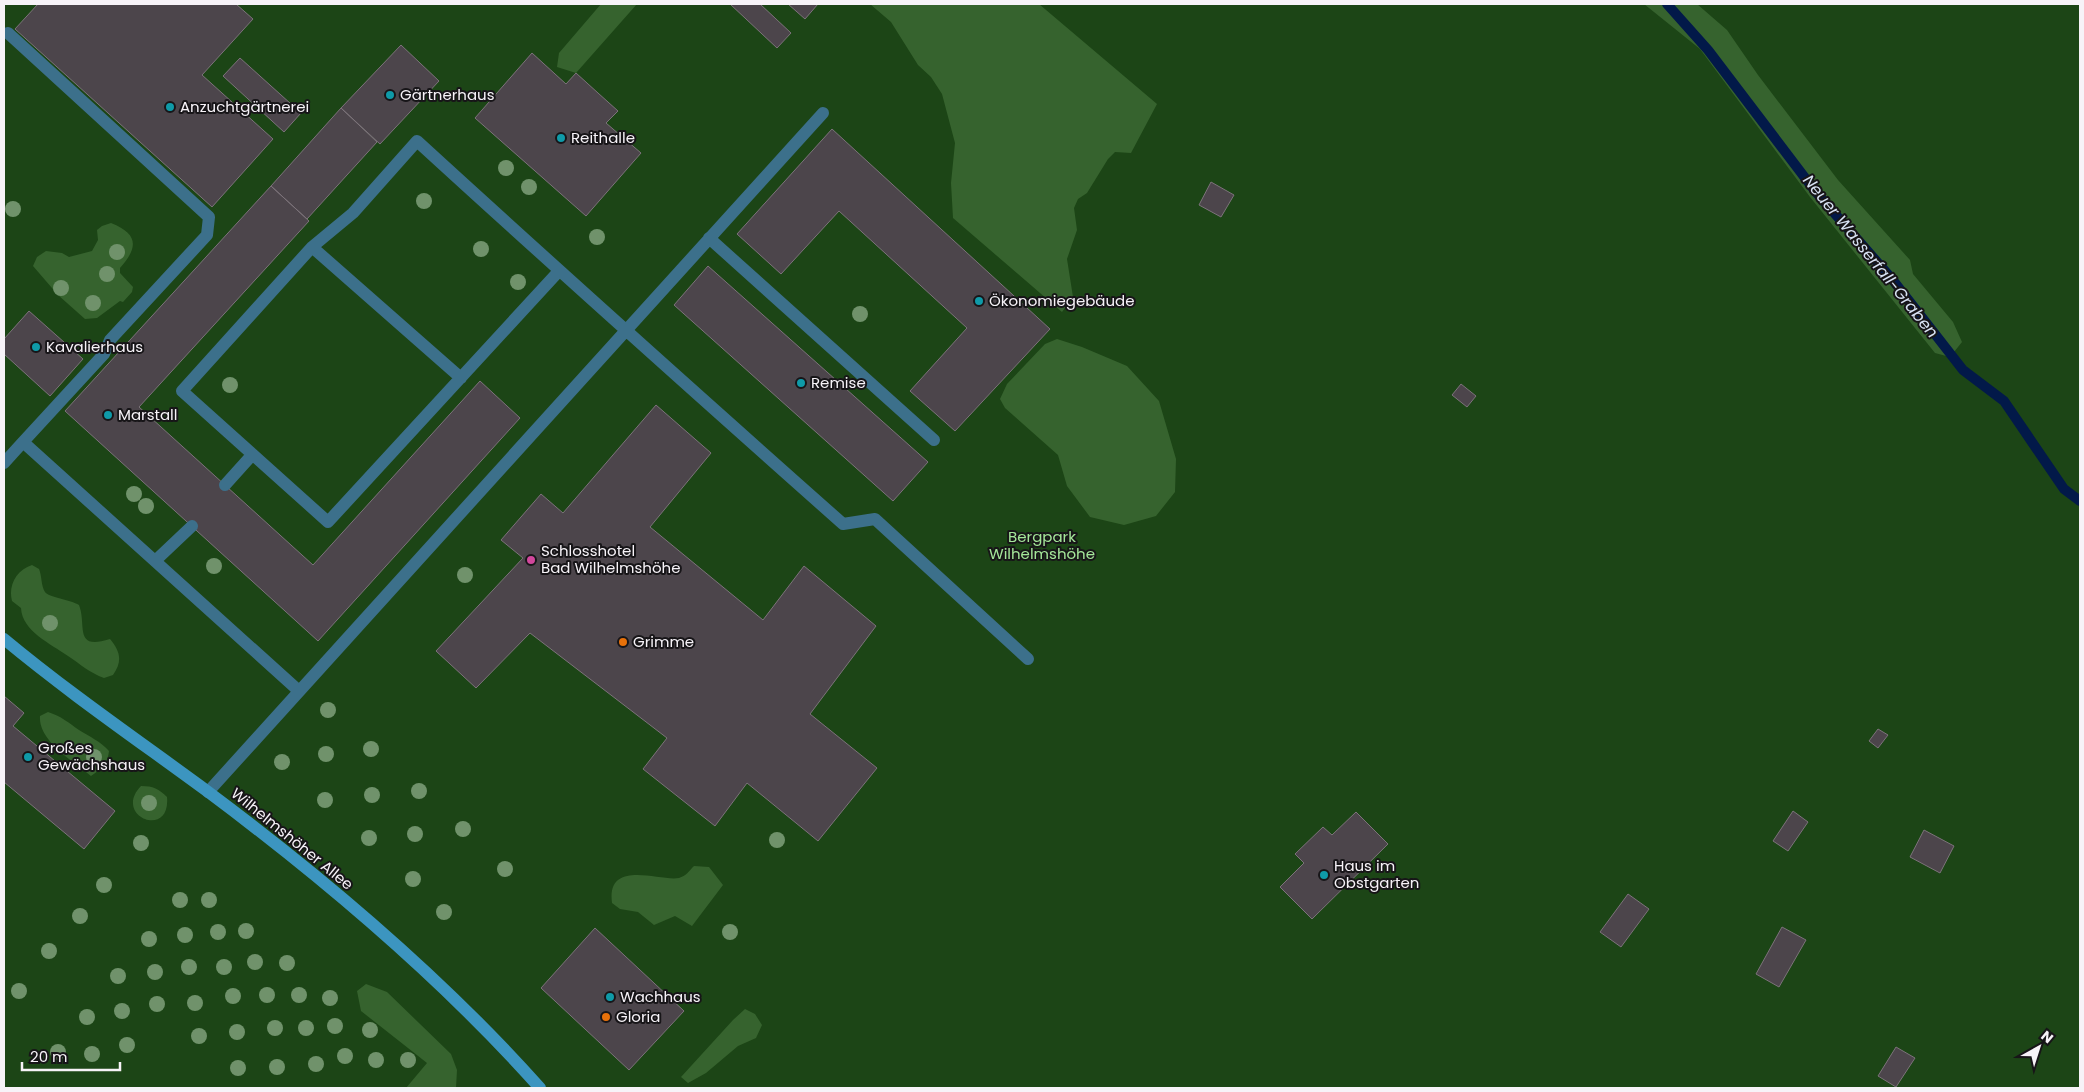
<svg xmlns="http://www.w3.org/2000/svg" width="2084" height="1092" viewBox="0 0 2084 1092" font-family="Poppins,sans-serif">
	<style>
		.green { fill: #1c4516 }
		.forest { fill: #36632e }
		.lines { fill: none; stroke-linecap: round; stroke-linejoin: round }
		.stream { stroke: #021949; stroke-width: 10 }
		.building { fill: #4c454b; stroke: #7c737a }
		.lane { stroke: #3c708b; stroke-width: 12 }
		.secondary { stroke: #3c95c0; stroke-width: 12 }
		.tree { fill: #70926b }
		.culture-dot { fill: #0f9aa8; stroke: #171518; stroke-width: 2 }
		.hotel-dot { fill: #d1479c; stroke: #171518; stroke-width: 2 }
		.food-dot { fill: #e8710a; stroke: #171518; stroke-width: 2 }
		.labels { text-anchor: middle; stroke-width: 4; stroke-linejoin: round; paint-order: stroke }
		.poi-label { font-size: 15px; fill: #f7f3f8; stroke: #171518; text-anchor: start }
		.park-label { font-size: 15px; fill: #a4e799; stroke: #171518 }
		.street-label { font-size: 15px; fill: #f7f3f8; stroke: #171518 }
		.water-label { font-size: 16px; font-style: italic; fill: #d9e3f4; stroke: #171518 }
	</style>
	<rect width="100%" height="100%" fill="#312b32"/>
	<path class="green" d="M 4,4 L 2080,4 L 2080,1088 L 4,1088 Z"/>
	<path class="forest" d="M 601,4 L 637,4 L 576,73 L 557,67 L 559,53 Z
		M 870,4 L 1039,4 L 1157,104 L 1131,153 L 1115,152 L 1108,159 L 1087,193 L 1078,199 L 1074,208 L 1077,230 L 1067,259 L 1073,297 L 1062,312 L 953,218 L 951,183 L 955,143 L 942,94 L 931,77 L 918,65 L 891,22 Z
		M 1644,4 L 1697,4 L 1727,30 L 1758,75 L 1838,180 L 1910,260 L 1913,274 L 1953,322 L 1962,342 L 1950,357 L 1935,353 L 1810,197 L 1700,49 Z
		M 111,223 C 139,234 138,248 120,268 L 120,273 L 133,287 L 132,292 L 123,302 L 120,301 L 97,318 L 85,319 L 58,295 L 33,266 L 37,257 L 46,251 L 62,253 L 69,257 L 92,251 L 98,240 L 97,230 L 102,226 Z
		M 1057,339 L 1082,347 L 1127,366 L 1159,401 L 1176,459 L 1175,492 L 1156,516 L 1124,525 L 1090,517 L 1067,486 L 1058,455 L 1005,408 L 1000,399 L 1007,384 L 1045,344 Z
		M 32,565 L 39,569 C 42,576 41,586 45,592 C 48,597 71,600 79,605 C 87,625 73,651 110,639 C 120,651 123,661 113,675 L 104,678 C 90,673 80,664 68,656 C 51,644 22,631 21,608 L 12,601 C 8,586 16,570 32,565 Z
		M 48,712 C 61,716 69,723 79,730 C 90,737 100,741 109,751 C 108,763 101,769 91,776 C 73,761 38,741 40,716 Z
		M 141,786 C 153,786 159,789 167,797 C 171,840 112,816 141,786 Z
		M 694,866 L 709,867 L 723,885 L 692,926 L 675,916 L 654,925 L 638,912 L 620,909 L 612,903 C 606,858 661,882 679,878 C 686,876 689,871 694,866 Z
		M 366,984 L 387,992 L 451,1054 L 457,1070 L 456,1088 L 406,1088 L 427,1063 L 361,1011 L 357,991 Z
		M 745,1009 L 755,1014 L 762,1025 L 756,1038 L 738,1046 L 706,1073 L 688,1083 L 681,1077 L 733,1020 Z"/>
	<g class="lines">
		<path class="stream" d="M 1667,4 L 1708,50 L 1815,191 L 1892,279 L 1963,370 L 2004,401 L 2064,489 L 2080,501"/>
	</g>
	<path class="building" d="M 38,4 L 236,4 L 253,19 L 202,75 L 273,139 L 212,207 L 15,29 Z
		M 730,4 L 760,4 L 791,33 L 777,48 Z
		M 788,4 L 818,4 L 805,19 Z
		M 401,45 L 439,81 L 380,144 L 341,108 Z
		M 532,53 L 566,84 L 576,73 L 598,93 L 618,111 L 606,123 L 641,153 L 586,216 L 475,118 Z
		M 240,58 L 301,113 L 284,132 L 223,76 Z
		M 341,108 L 377,142 L 307,219 L 271,186 Z
		M 832,129 L 1050,329 L 955,431 L 910,391 L 967,328 L 839,211 L 781,274 L 737,234 Z
		M 1211,182 L 1234,195 L 1221,217 L 1199,205 Z
		M 271,186 L 309,221 L 139,407 L 313,565 L 480,381 L 520,418 L 318,641 L 65,411 Z
		M 708,266 L 928,462 L 893,501 L 674,305 Z
		M 29,311 L 83,359 L 50,396 L 4,354 L 4,339 Z
		M 1461,384 L 1476,396 L 1467,407 L 1452,395 Z
		M 656,405 L 711,453 L 650,527 L 763,620 L 804,566 L 876,626 L 810,714 L 877,768 L 818,841 L 747,783 L 715,826 L 643,769 L 667,738 L 530,633 L 476,688 L 436,651 L 523,558 L 501,540 L 541,494 L 563,513 Z
		M 4,696 L 24,713 L 13,726 L 115,811 L 84,849 L 4,782 Z
		M 1878,729 L 1888,735 L 1878,748 L 1869,741 Z
		M 1793,811 L 1808,822 L 1788,851 L 1773,841 Z
		M 1356,812 L 1388,844 L 1312,919 L 1280,887 L 1304,863 L 1295,854 L 1323,827 L 1332,835 Z
		M 1924,830 L 1954,846 L 1940,873 L 1910,857 Z
		M 1628,894 L 1649,909 L 1621,947 L 1600,932 Z
		M 1782,927 L 1806,940 L 1779,987 L 1756,974 Z
		M 595,928 L 684,1011 L 629,1070 L 541,988 Z
		M 1896,1047 L 1915,1058 L 1896,1087 L 1878,1076 Z"/>
	<g class="lines">
		<path class="lane" d="M 8,33 L 209,217 L 207,235 L 110,340 L 104,354 L 23,442
			M 709,238 L 934,440
			M 312,247 L 461,378
			M 559,271 L 328,522 L 182,391 L 312,247 L 353,213 L 417,141 C 558,270 700,397 843,524 L 875,519 L 1028,659
			M 4,463 L 23,442 L 299,691
			M 225,485 L 252,455
			M 155,561 L 192,526
			M 208,792 L 823,113"/>
		<path class="secondary" d="M 4,639 C 69,693 139,741 207,791 C 325,879 442,978 540,1088"/>
	</g>
	<g class="tree">
		<circle cx="506" cy="168" r="8"/>
		<circle cx="529" cy="187" r="8"/>
		<circle cx="424" cy="201" r="8"/>
		<circle cx="13" cy="209" r="8"/>
		<circle cx="597" cy="237" r="8"/>
		<circle cx="481" cy="249" r="8"/>
		<circle cx="117" cy="252" r="8"/>
		<circle cx="107" cy="274" r="8"/>
		<circle cx="518" cy="282" r="8"/>
		<circle cx="61" cy="288" r="8"/>
		<circle cx="93" cy="303" r="8"/>
		<circle cx="860" cy="314" r="8"/>
		<circle cx="230" cy="385" r="8"/>
		<circle cx="134" cy="494" r="8"/>
		<circle cx="146" cy="506" r="8"/>
		<circle cx="214" cy="566" r="8"/>
		<circle cx="465" cy="575" r="8"/>
		<circle cx="50" cy="623" r="8"/>
		<circle cx="328" cy="710" r="8"/>
		<circle cx="371" cy="749" r="8"/>
		<circle cx="326" cy="754" r="8"/>
		<circle cx="94" cy="757" r="8"/>
		<circle cx="282" cy="762" r="8"/>
		<circle cx="419" cy="791" r="8"/>
		<circle cx="372" cy="795" r="8"/>
		<circle cx="325" cy="800" r="8"/>
		<circle cx="149" cy="803" r="8"/>
		<circle cx="463" cy="829" r="8"/>
		<circle cx="415" cy="834" r="8"/>
		<circle cx="369" cy="838" r="8"/>
		<circle cx="777" cy="840" r="8"/>
		<circle cx="141" cy="843" r="8"/>
		<circle cx="505" cy="869" r="8"/>
		<circle cx="413" cy="879" r="8"/>
		<circle cx="104" cy="885" r="8"/>
		<circle cx="180" cy="900" r="8"/>
		<circle cx="209" cy="900" r="8"/>
		<circle cx="444" cy="912" r="8"/>
		<circle cx="80" cy="916" r="8"/>
		<circle cx="246" cy="931" r="8"/>
		<circle cx="218" cy="932" r="8"/>
		<circle cx="730" cy="932" r="8"/>
		<circle cx="185" cy="935" r="8"/>
		<circle cx="149" cy="939" r="8"/>
		<circle cx="49" cy="951" r="8"/>
		<circle cx="255" cy="962" r="8"/>
		<circle cx="287" cy="963" r="8"/>
		<circle cx="189" cy="967" r="8"/>
		<circle cx="224" cy="967" r="8"/>
		<circle cx="155" cy="972" r="8"/>
		<circle cx="118" cy="976" r="8"/>
		<circle cx="19" cy="991" r="8"/>
		<circle cx="267" cy="995" r="8"/>
		<circle cx="299" cy="995" r="8"/>
		<circle cx="233" cy="996" r="8"/>
		<circle cx="330" cy="998" r="8"/>
		<circle cx="195" cy="1003" r="8"/>
		<circle cx="157" cy="1004" r="8"/>
		<circle cx="122" cy="1011" r="8"/>
		<circle cx="87" cy="1017" r="8"/>
		<circle cx="335" cy="1026" r="8"/>
		<circle cx="275" cy="1028" r="8"/>
		<circle cx="306" cy="1028" r="8"/>
		<circle cx="370" cy="1030" r="8"/>
		<circle cx="237" cy="1032" r="8"/>
		<circle cx="199" cy="1036" r="8"/>
		<circle cx="127" cy="1045" r="8"/>
		<circle cx="58" cy="1052" r="8"/>
		<circle cx="92" cy="1054" r="8"/>
		<circle cx="345" cy="1056" r="8"/>
		<circle cx="376" cy="1060" r="8"/>
		<circle cx="408" cy="1060" r="8"/>
		<circle cx="316" cy="1064" r="8"/>
		<circle cx="277" cy="1067" r="8"/>
		<circle cx="238" cy="1068" r="8"/>
	</g>
	<g class="culture-dot">
		<circle cx="390" cy="95" r="5"/>
		<circle cx="170" cy="107" r="5"/>
		<circle cx="561" cy="138" r="5"/>
		<circle cx="979" cy="301" r="5"/>
		<circle cx="36" cy="347" r="5"/>
		<circle cx="801" cy="383" r="5"/>
		<circle cx="108" cy="415" r="5"/>
		<circle cx="28" cy="757" r="5"/>
		<circle cx="1324" cy="875" r="5"/>
		<circle cx="610" cy="997" r="5"/>
	</g>
	<circle class="hotel-dot" cx="531" cy="560" r="5"/>
	<g class="food-dot">
		<circle cx="623" cy="642" r="5"/>
		<circle cx="606" cy="1017" r="5"/>
	</g>
	<g class="labels">
		<g class="poi-label">
			<text x="400" y="100">Gärtnerhaus</text>
			<text x="180" y="112">Anzuchtgärtnerei</text>
			<text x="571" y="143">Reithalle</text>
			<text x="989" y="306">Ökonomiegebäude</text>
			<text x="46" y="352">Kavalierhaus</text>
			<text x="811" y="388">Remise</text>
			<text x="118" y="420">Marstall</text>
			<text x="541" y="556">Schlosshotel<tspan x="541" dy="17">Bad Wilhelmshöhe</tspan></text>
			<text x="633" y="647">Grimme</text>
			<text x="38" y="753">Großes<tspan x="38" dy="17">Gewächshaus</tspan></text>
			<text x="1334" y="871">Haus im<tspan x="1334" dy="17">Obstgarten</tspan></text>
			<text x="620" y="1002">Wachhaus</text>
			<text x="616" y="1022">Gloria</text>
		</g>
		<g class="park-label">
			<text x="1042" y="542">Bergpark<tspan x="1042" dy="17">Wilhelmshöhe</tspan></text>
		</g>
		<g class="street-label">
			<text transform="translate(292 839) rotate(39)" y="5">Wilhelmshöher Allee</text>
		</g>
		<g class="water-label">
			<text transform="translate(1871 256) rotate(51)" y="6">Neuer Wasserfall-Graben</text>
		</g>
	</g>
	<rect width="2084" height="1092" fill="none" stroke="#f7f3f8" stroke-width="10"/>
	<g transform="translate(2039 1047) rotate(39)" stroke="#171518" stroke-width="4" paint-order="stroke">
	<path d="M0-4L9 19L0 12L-9 19Z" fill="#f7f3f8"/>
	<text y="-8" font-size="14" font-weight="bold" text-anchor="middle" fill="#f7f3f8">N</text>
	</g>
	<path d="M22 1062v8h98v-8" fill="none" stroke="#f7f3f8" stroke-width="2.5"/>
	<text x="30" y="1062" font-size="15" fill="#f7f3f8" stroke="#171518" stroke-width="4" paint-order="stroke">20 m</text>
</svg>
